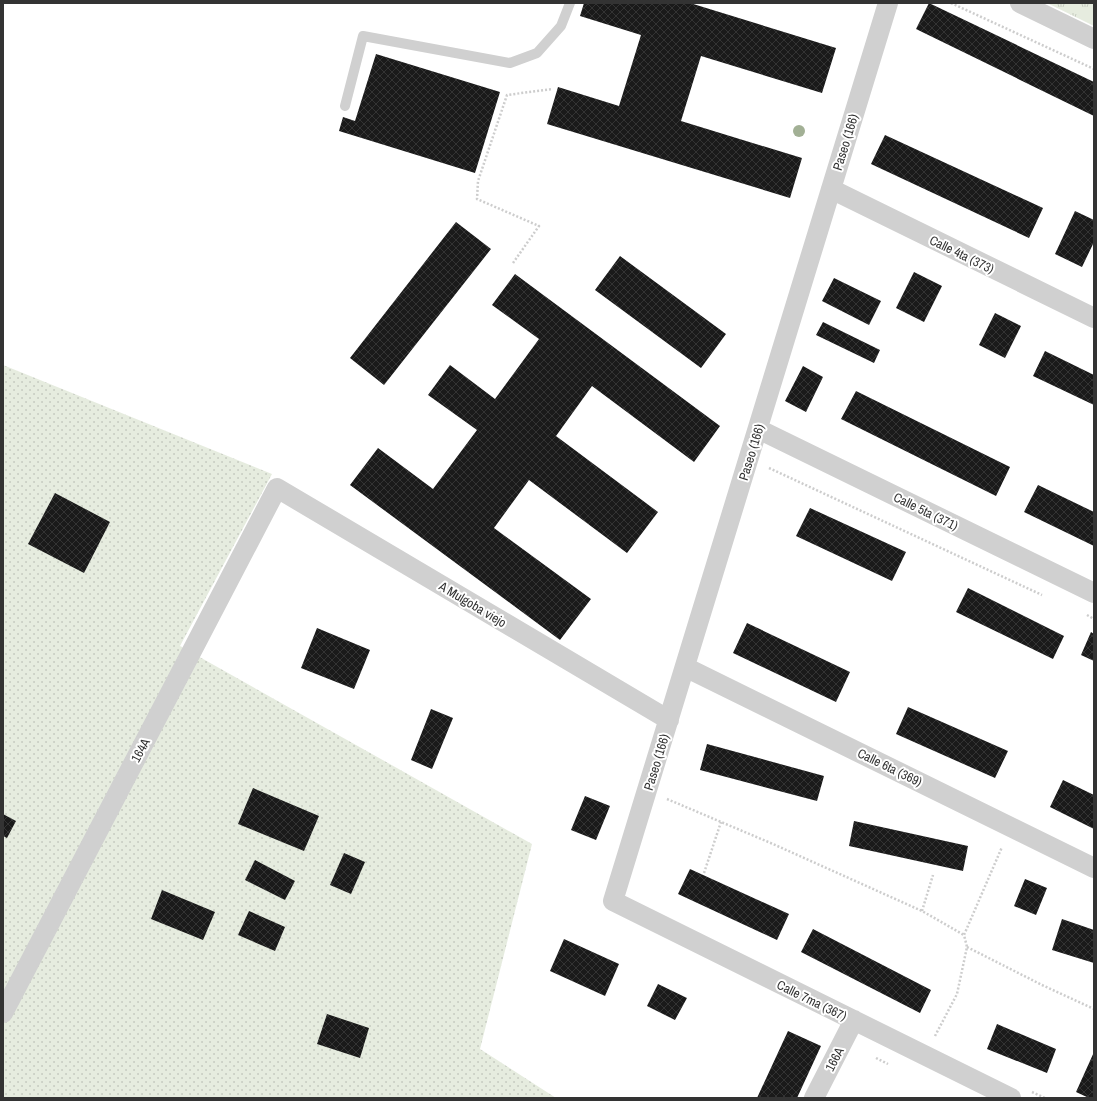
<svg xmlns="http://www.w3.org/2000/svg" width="1097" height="1101" viewBox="0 0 1097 1101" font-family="'Archivo Narrow',sans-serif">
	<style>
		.grass { fill: url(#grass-dots) }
		.park { fill: url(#park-tufts) }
		.building { fill: url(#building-cross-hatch) }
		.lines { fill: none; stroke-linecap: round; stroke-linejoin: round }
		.path { stroke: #cdcdcd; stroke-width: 2.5; stroke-dasharray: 2 2; stroke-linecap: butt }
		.service { stroke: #d0d0d0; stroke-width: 10 }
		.minor { stroke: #d0d0d0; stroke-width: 20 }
		.tree { fill: #a2b095 }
		.labels { text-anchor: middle; stroke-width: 4; stroke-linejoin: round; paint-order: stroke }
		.street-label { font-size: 13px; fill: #333; stroke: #fff }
	</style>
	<defs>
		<pattern id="grass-dots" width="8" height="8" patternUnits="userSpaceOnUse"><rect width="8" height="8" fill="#e6ecdf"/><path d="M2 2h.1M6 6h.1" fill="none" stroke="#c6cbc0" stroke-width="1.8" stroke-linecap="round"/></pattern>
		<pattern id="park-tufts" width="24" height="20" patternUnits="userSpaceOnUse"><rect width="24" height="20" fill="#e6ecdf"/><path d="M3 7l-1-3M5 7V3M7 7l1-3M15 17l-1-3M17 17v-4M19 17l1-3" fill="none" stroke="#c6cbc0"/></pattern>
		<pattern id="building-cross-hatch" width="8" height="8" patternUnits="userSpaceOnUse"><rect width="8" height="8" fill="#1a1a1a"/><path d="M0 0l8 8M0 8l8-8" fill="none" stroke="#333"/></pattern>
	</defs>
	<rect width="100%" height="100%" fill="#fff"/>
	<path class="grass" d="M 3,365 L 272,474 L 180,646 L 532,844 L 480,1049 L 556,1098 L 3,1098 Z"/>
	<path class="park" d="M 1047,3 L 1094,3 L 1094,26 Z"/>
	<path class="building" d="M 584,3 L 690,3 L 836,48 L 822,93 L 701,56 L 681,121 L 802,158 L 790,198 L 547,124 L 558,87 L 619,106 L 641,35 L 580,16 Z
		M 929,3 L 1094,82 L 1094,116 L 916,29 Z
		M 376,54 L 500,92 L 475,173 L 339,131 L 343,117 L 355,121 Z
		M 885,135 L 1043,208 L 1029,238 L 871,164 Z
		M 1075,211 L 1094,220 L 1094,242 L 1082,267 L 1055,254 Z
		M 456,222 L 491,249 L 384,385 L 350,358 Z
		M 620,256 L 726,334 L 701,368 L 595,290 Z
		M 914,272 L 942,286 L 924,322 L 896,308 Z
		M 515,274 L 720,426 L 694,462 L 592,386 L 556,436 L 658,512 L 627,553 L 529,480 L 494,528 L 591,599 L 560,640 L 350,485 L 378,448 L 433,489 L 477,430 L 428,395 L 450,365 L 495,399 L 539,339 L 492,305 Z
		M 834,278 L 881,301 L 869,325 L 822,301 Z
		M 995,313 L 1021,326 L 1005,358 L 979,345 Z
		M 823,322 L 880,350 L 874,363 L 816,335 Z
		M 1045,351 L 1094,375 L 1094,405 L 1033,376 Z
		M 803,366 L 823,377 L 806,412 L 785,401 Z
		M 856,391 L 1010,467 L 996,496 L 841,419 Z
		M 1038,485 L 1094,512 L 1094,546 L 1024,512 Z
		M 55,493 L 110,522 L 84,573 L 28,544 Z
		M 810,508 L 906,552 L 892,581 L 796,536 Z
		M 968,588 L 1064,636 L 1053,659 L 956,612 Z
		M 747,623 L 850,672 L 836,702 L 733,653 Z
		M 317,628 L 370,650 L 354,689 L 301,668 Z
		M 1091,632 L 1094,634 L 1094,661 L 1081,655 Z
		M 908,707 L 1008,751 L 995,778 L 896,734 Z
		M 431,709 L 453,718 L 432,769 L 411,760 Z
		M 707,744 L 824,776 L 817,801 L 700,770 Z
		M 1063,780 L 1094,795 L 1094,829 L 1050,807 Z
		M 253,788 L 319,816 L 304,851 L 238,824 Z
		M 585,796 L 610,806 L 596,840 L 571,830 Z
		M 3,814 L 16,821 L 7,838 L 3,836 Z
		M 854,821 L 968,846 L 963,871 L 849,846 Z
		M 344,853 L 365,862 L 351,894 L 330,885 Z
		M 255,860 L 295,881 L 285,900 L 245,880 Z
		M 690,869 L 789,914 L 777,940 L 678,894 Z
		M 1025,879 L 1047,888 L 1036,915 L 1014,906 Z
		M 162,890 L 215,912 L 203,940 L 151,919 Z
		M 249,911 L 285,927 L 275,951 L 238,935 Z
		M 1062,919 L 1094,930 L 1094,963 L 1052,950 Z
		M 813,929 L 931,990 L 920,1013 L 801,952 Z
		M 564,939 L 619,964 L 605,996 L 550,971 Z
		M 658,984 L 687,998 L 675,1020 L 647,1006 Z
		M 327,1014 L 369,1028 L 360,1058 L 317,1044 Z
		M 997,1024 L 1056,1049 L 1047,1073 L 987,1049 Z
		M 788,1031 L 821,1046 L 797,1098 L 757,1098 Z
		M 1094,1052 L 1094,1098 L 1089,1098 L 1076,1092 Z"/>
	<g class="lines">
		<path class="path" d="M 951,3 L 1094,69
			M 513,263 L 539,226 L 477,199 L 478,181 L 507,95 L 552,89
			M 769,468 L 1042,595
			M 1087,615 L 1094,619
			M 667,799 L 773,844 L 922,911 L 964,935
			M 704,873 L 721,822
			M 922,911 L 933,875
			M 967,947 L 1042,985 L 1094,1009
			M 935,1036 L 957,994 L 967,947 L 964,935 L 1002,847
			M 876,1058 L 888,1064
			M 1032,1092 L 1045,1098"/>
		<path class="service" d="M 345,106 L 363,36 L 510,63 L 537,53 L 561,26 L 570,3"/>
		<path class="minor" d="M 888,3 L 613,901 L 1011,1098
			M 1020,3 L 1094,39
			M 831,189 L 1094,318
			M 758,429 L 1094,593
			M 685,667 L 1094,868
			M 3,1013 L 277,488 L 669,720
			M 814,1098 L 854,1020"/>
	</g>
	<circle class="tree" cx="799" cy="131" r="6"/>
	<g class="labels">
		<g class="street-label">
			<text transform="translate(845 142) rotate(-73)" y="5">Paseo (166)</text>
			<text transform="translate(962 254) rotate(26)" y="5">Calle 4ta (373)</text>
			<text transform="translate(751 452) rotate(-73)" y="5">Paseo (166)</text>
			<text transform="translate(926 511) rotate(26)" y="5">Calle 5ta (371)</text>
			<text transform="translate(473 604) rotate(31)" y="5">A Mulgoba viejo</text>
			<text transform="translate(140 750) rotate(-62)" y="5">164A</text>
			<text transform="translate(656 762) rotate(-73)" y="5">Paseo (166)</text>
			<text transform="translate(890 767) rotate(26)" y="5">Calle 6ta (369)</text>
			<text transform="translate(812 1000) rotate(26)" y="5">Calle 7ma (367)</text>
			<text transform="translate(834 1059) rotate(-63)" y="5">166A</text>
		</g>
	</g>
	<rect width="1097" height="1101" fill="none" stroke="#333333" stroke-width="8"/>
</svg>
